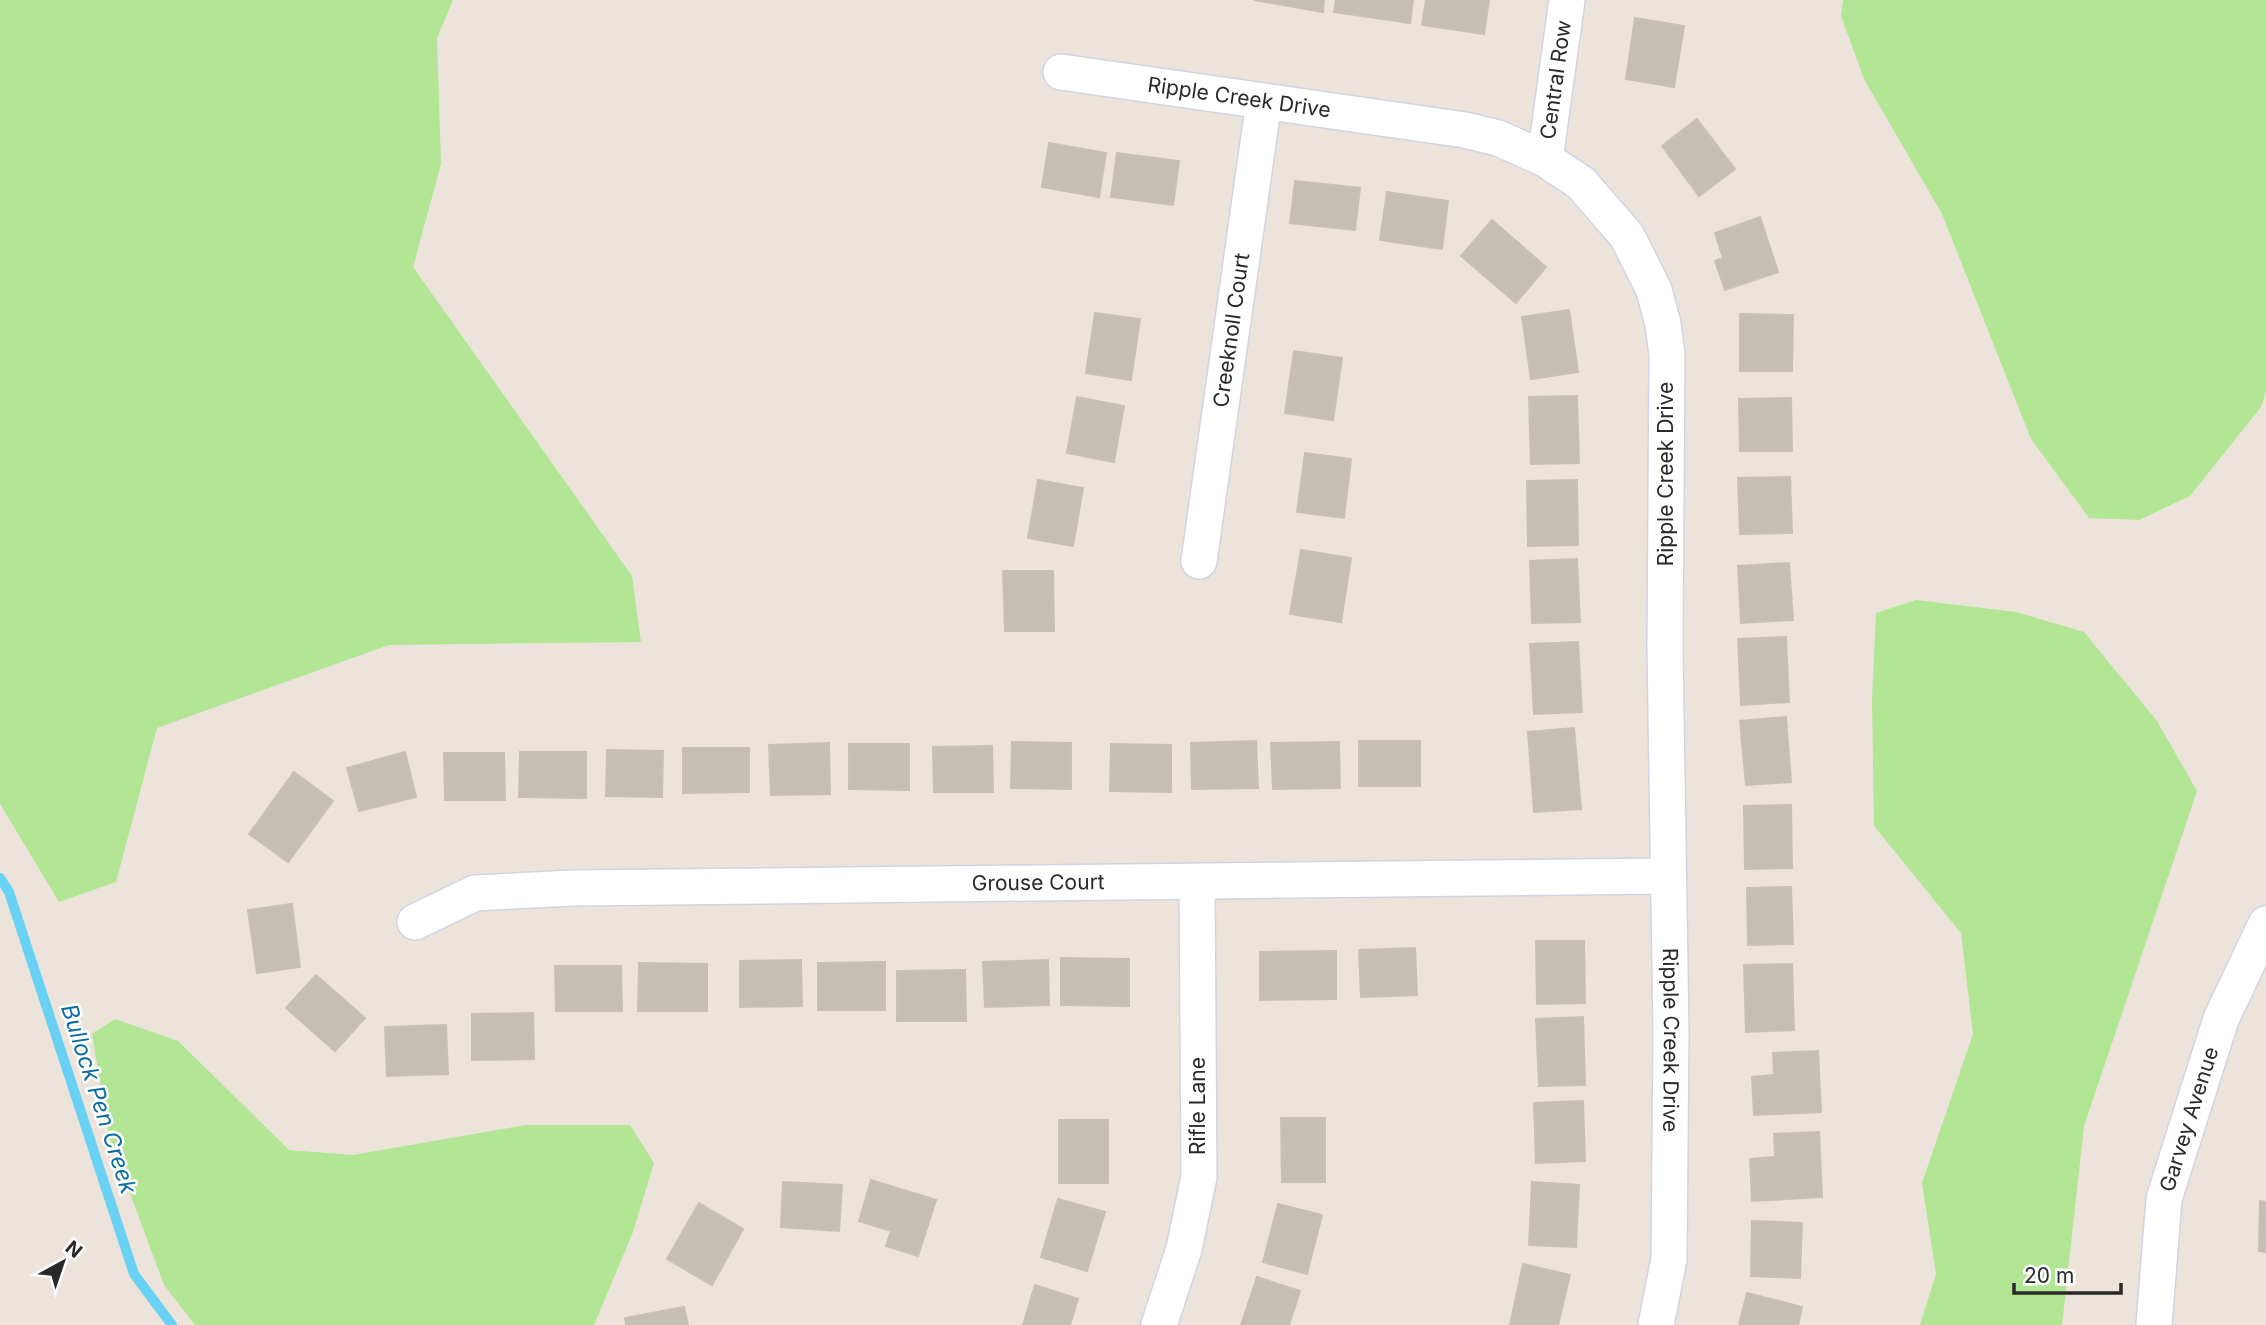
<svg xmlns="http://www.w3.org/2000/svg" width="2266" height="1325" viewBox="0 0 2266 1325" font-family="Inter,sans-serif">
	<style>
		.green { fill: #b2e594 }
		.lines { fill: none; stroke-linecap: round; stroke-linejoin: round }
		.stream { stroke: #69d1f3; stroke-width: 10 }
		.building { fill: #c4beb6; stroke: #c8c0b4; stroke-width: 2 }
		.minor-casing { stroke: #d0d4e3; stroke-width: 38 }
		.minor { stroke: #fff; stroke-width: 35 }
		.labels { text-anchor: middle; stroke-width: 5; stroke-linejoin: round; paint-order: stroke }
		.street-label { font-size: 21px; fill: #292929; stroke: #fff }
		.water-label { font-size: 23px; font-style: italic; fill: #086e9f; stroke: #fff }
	</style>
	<rect width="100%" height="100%" fill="#ece4db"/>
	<path class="green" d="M 0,0 L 453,0 L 437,38 L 441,164 L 413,267 L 632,576 L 641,642 L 389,645 L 157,728 L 116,882 L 59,902 L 0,804 Z
		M 1843,0 L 2266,0 L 2266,391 L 2261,407 L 2190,496 L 2139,520 L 2089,518 L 2031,439 L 1942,214 L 1864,79 L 1841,16 Z
		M 1916,600 L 2016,612 L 2084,632 L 2157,721 L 2197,791 L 2084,1126 L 2062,1325 L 1920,1325 L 1936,1274 L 1922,1183 L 1973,1034 L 1961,933 L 1874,826 L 1872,699 L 1876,613 Z
		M 115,1019 L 178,1041 L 289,1150 L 353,1155 L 526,1125 L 630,1125 L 654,1163 L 633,1232 L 594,1325 L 195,1325 L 164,1285 L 109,1137 L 92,1034 Z"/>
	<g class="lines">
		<path class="stream" d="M 0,878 L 9,892 L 134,1274 L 172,1325"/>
	</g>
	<path class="building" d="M 1254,0 L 1324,0 L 1323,12 Z
		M 1336,0 L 1413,0 L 1410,23 L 1334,12 Z
		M 1426,0 L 1489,0 L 1484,34 L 1422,25 Z
		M 1635,18 L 1684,26 L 1674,87 L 1626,79 Z
		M 1697,119 L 1735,169 L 1699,196 L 1662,146 Z
		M 1049,143 L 1106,153 L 1099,197 L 1042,187 Z
		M 1117,153 L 1179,161 L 1173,205 L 1111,197 Z
		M 1295,181 L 1360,188 L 1355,230 L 1290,223 Z
		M 1387,192 L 1448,201 L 1442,249 L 1380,240 Z
		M 1760,217 L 1778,272 L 1725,290 L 1715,261 L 1723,258 L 1715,233 Z
		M 1492,220 L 1546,267 L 1516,303 L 1461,256 Z
		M 1569,310 L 1578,372 L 1531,379 L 1522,317 Z
		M 1095,313 L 1140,319 L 1131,380 L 1086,373 Z
		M 1740,314 L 1793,315 L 1792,371 L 1740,371 Z
		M 1294,351 L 1342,358 L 1333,420 L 1285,413 Z
		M 1577,396 L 1579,463 L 1531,464 L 1529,397 Z
		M 1077,397 L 1124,406 L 1114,462 L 1067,453 Z
		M 1791,398 L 1792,451 L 1740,451 L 1739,399 Z
		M 1305,453 L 1351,459 L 1344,518 L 1297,512 Z
		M 1790,477 L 1792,533 L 1740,534 L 1738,478 Z
		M 1038,480 L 1083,488 L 1073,546 L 1028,538 Z
		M 1577,480 L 1578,545 L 1528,546 L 1527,481 Z
		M 1301,550 L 1351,558 L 1341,622 L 1290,614 Z
		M 1577,559 L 1580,622 L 1532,623 L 1530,561 Z
		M 1789,563 L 1793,620 L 1741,623 L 1738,566 Z
		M 1003,571 L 1053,571 L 1054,631 L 1005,631 Z
		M 1786,637 L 1789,702 L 1741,705 L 1738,639 Z
		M 1578,642 L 1582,712 L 1534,714 L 1530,644 Z
		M 1786,717 L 1791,782 L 1746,785 L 1740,721 Z
		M 1574,728 L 1581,809 L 1534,812 L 1528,732 Z
		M 1256,741 L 1258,788 L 1192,789 L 1191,743 Z
		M 1359,741 L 1420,741 L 1420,786 L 1359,786 Z
		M 1012,742 L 1071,743 L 1071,789 L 1011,788 Z
		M 1339,742 L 1340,788 L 1273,789 L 1271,743 Z
		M 829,743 L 830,794 L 771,795 L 769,745 Z
		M 849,744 L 909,744 L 909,790 L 849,789 Z
		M 1111,744 L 1171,745 L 1171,792 L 1110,791 Z
		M 992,746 L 993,792 L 934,792 L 933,747 Z
		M 683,748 L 749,748 L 749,792 L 683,793 Z
		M 607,750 L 663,751 L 662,797 L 606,796 Z
		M 405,752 L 416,797 L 359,811 L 347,768 Z
		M 520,752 L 586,752 L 586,798 L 519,797 Z
		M 444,753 L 504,753 L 505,800 L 445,800 Z
		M 294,772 L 333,801 L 288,862 L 249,834 Z
		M 1791,805 L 1792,868 L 1745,869 L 1744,806 Z
		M 1791,887 L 1793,944 L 1748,945 L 1747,888 Z
		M 292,904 L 300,967 L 257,973 L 248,910 Z
		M 1536,941 L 1584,941 L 1585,1003 L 1537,1004 Z
		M 1415,948 L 1417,995 L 1361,997 L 1359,950 Z
		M 1336,951 L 1336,999 L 1260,1000 L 1260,952 Z
		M 1061,958 L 1129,959 L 1129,1006 L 1061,1005 Z
		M 801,960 L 802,1006 L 740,1007 L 740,961 Z
		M 1048,960 L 1049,1005 L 985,1007 L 983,962 Z
		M 885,962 L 885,1010 L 818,1010 L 818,963 Z
		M 639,963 L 707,964 L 707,1011 L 638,1011 Z
		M 1792,964 L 1794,1030 L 1746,1032 L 1744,965 Z
		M 555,966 L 621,966 L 622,1011 L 556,1011 Z
		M 965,970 L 966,1021 L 897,1021 L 897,971 Z
		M 316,975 L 365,1018 L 335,1051 L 286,1008 Z
		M 533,1013 L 534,1059 L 472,1060 L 472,1014 Z
		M 1583,1017 L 1585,1085 L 1539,1086 L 1536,1019 Z
		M 446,1025 L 448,1074 L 387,1076 L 385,1027 Z
		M 1818,1051 L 1821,1112 L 1754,1115 L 1752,1077 L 1774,1075 L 1773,1053 Z
		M 1583,1101 L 1585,1161 L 1536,1163 L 1534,1103 Z
		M 1281,1118 L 1325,1118 L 1325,1182 L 1282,1182 Z
		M 1059,1120 L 1108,1120 L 1108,1183 L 1059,1183 Z
		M 1819,1132 L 1822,1197 L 1752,1201 L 1750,1159 L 1775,1157 L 1774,1134 Z
		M 871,1180 L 936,1200 L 918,1256 L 886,1246 L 891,1231 L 859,1221 Z
		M 783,1182 L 842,1185 L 839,1231 L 781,1227 Z
		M 1532,1182 L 1579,1185 L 1576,1247 L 1529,1245 Z
		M 1058,1199 L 1105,1212 L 1087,1271 L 1041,1257 Z
		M 2260,1201 L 2266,1202 L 2266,1252 L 2259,1251 Z
		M 699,1203 L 743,1229 L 712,1285 L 667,1259 Z
		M 1278,1204 L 1322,1215 L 1307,1274 L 1263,1262 Z
		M 1752,1221 L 1802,1223 L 1800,1278 L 1751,1276 Z
		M 1523,1264 L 1570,1275 L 1558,1325 L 1510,1325 Z
		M 1257,1277 L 1300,1291 L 1289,1325 L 1241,1325 Z
		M 1035,1285 L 1078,1299 L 1070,1325 L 1023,1325 Z
		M 1747,1293 L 1802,1307 L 1798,1325 L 1739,1325 Z
		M 684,1307 L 688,1325 L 626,1325 L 625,1318 Z"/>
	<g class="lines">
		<g class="minor-casing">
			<g id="minor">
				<path id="s1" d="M 1061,72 L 1465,130 L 1498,138 L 1545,159 L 1581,183 L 1627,236 L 1654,290 L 1663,324 L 1667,355 L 1665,647 L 1671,1032 L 1669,1259 L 1656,1325"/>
				<path id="s2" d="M 1545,159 L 1567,0"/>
				<path id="s3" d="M 1199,561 L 1264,101"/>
				<path id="s4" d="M 415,922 L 475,893 L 573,888 L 1668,876"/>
				<path d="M 1159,1325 L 1184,1249 L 1199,1177 L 1197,882"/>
				<path id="s5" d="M 2154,1325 L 2164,1199 L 2221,1019 L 2266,924"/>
			</g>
		</g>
		<use href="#minor" class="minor"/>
	</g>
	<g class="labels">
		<g class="street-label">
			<text dy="7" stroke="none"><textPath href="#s2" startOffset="80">Central Row</textPath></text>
			<text dy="7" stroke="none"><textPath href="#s1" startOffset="180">Ripple Creek Drive</textPath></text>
			<text dy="7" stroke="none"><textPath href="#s3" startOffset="233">Creeknoll Court</textPath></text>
			<text transform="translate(1666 474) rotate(-90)" y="7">Ripple Creek Drive</text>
			<text dy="7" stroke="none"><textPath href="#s4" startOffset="630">Grouse Court</textPath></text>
			<text dy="7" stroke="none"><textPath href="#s1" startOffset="1419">Ripple Creek Drive</textPath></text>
			<text transform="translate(1198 1106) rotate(-90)" y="7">Rifle Lane</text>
			<text dy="7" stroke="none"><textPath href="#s5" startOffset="210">Garvey Avenue</textPath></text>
		</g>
		<g class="water-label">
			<text transform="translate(99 1099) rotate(72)" y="8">Bullock Pen Creek</text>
		</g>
	</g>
	<g transform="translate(63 1262) rotate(40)" stroke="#ffffff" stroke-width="5" paint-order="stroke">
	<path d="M0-5L12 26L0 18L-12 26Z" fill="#292929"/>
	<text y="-10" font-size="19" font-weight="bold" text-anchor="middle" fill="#292929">N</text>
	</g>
	<path d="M2014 1283v10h107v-10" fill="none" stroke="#292929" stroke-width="3.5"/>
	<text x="2024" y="1283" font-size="21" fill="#292929" stroke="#ffffff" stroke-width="5" paint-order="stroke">20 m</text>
</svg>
